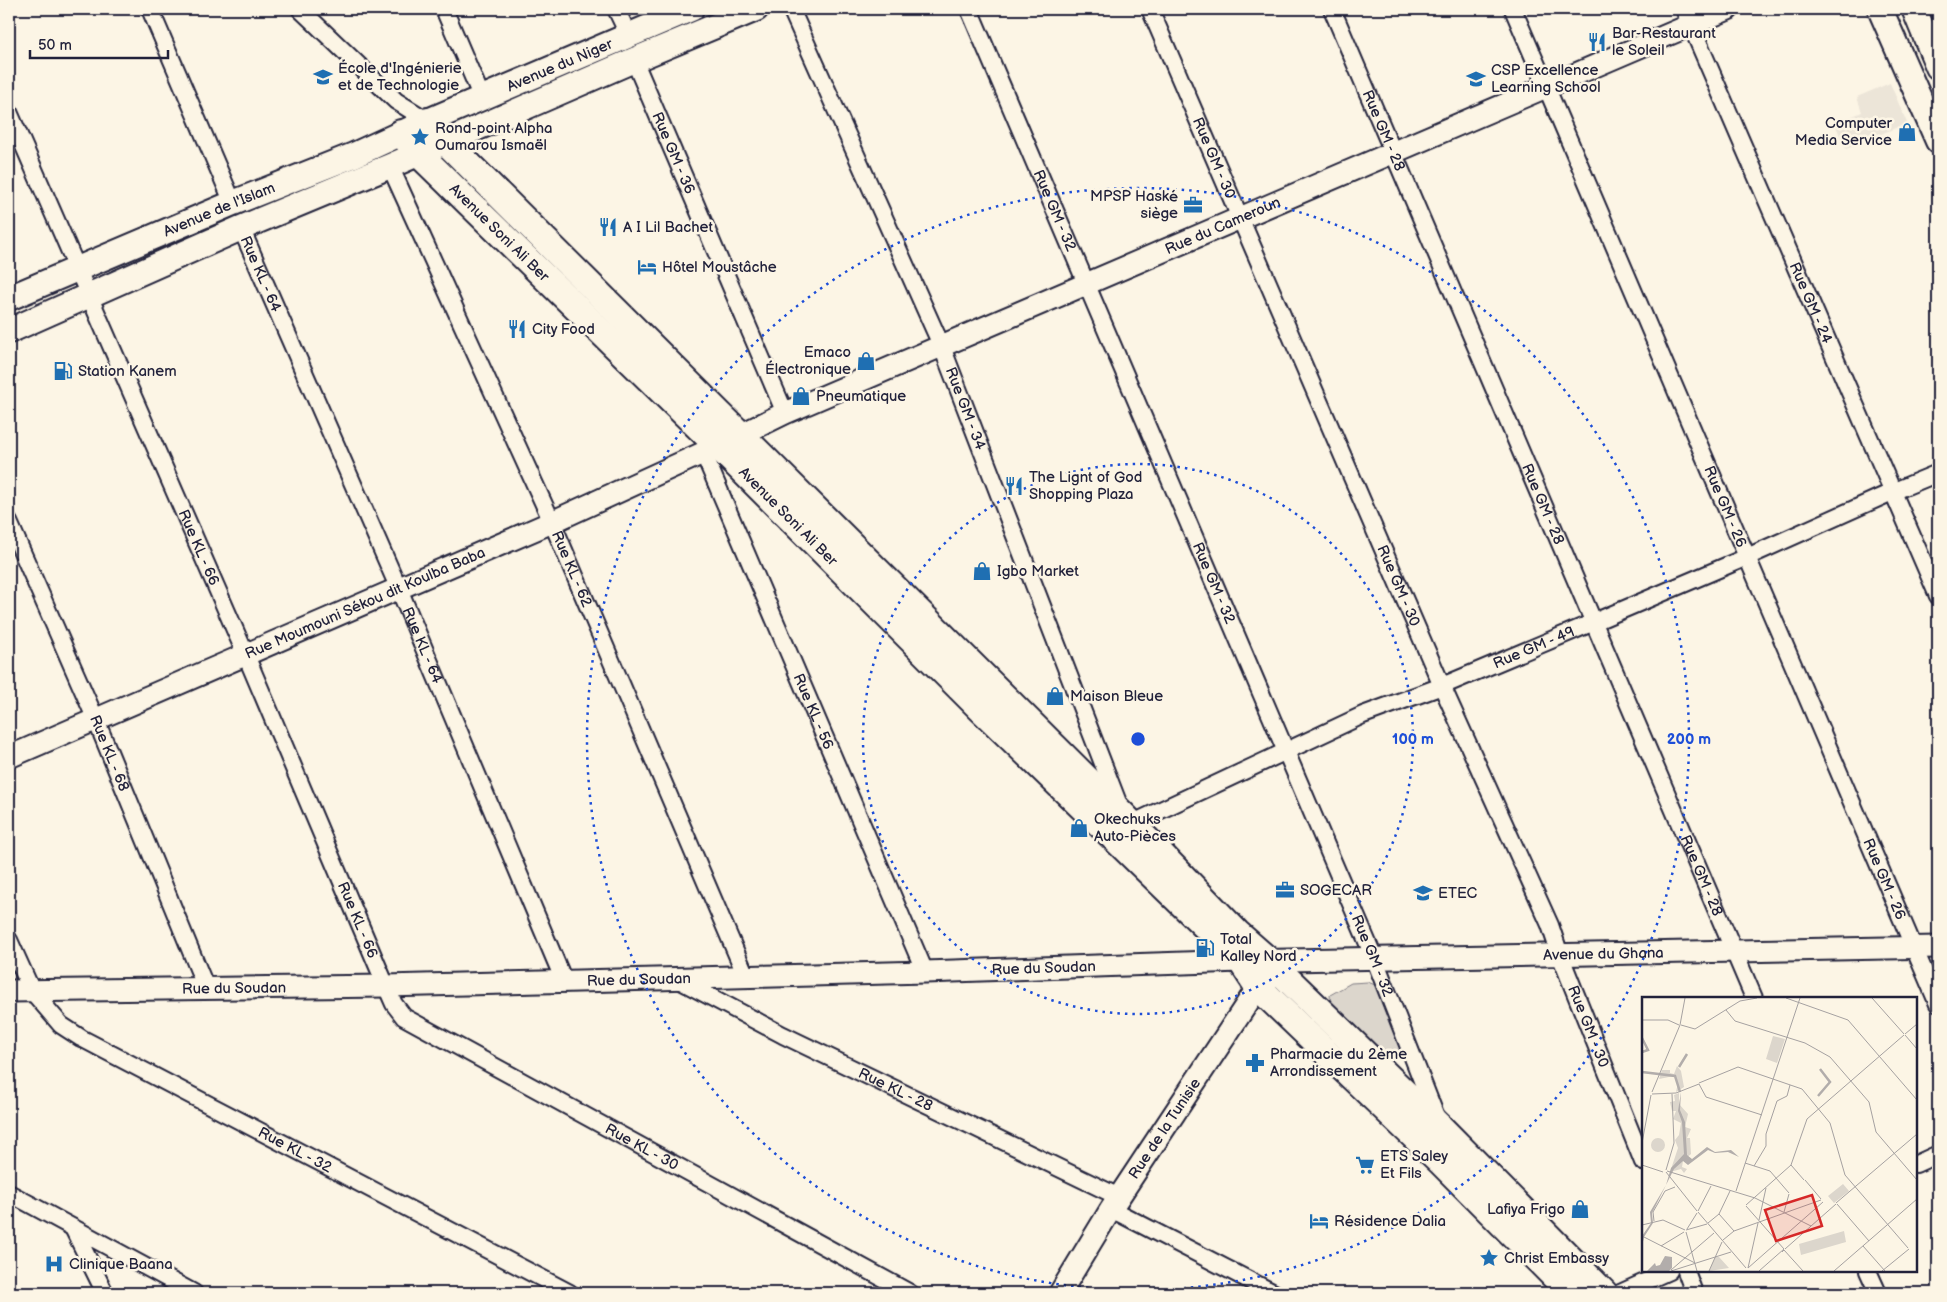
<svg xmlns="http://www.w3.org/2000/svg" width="1947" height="1302" viewBox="0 0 1947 1302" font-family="'Balsamiq Sans',sans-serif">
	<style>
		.built { fill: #ece5d8 }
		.green { fill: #dcd6cc; stroke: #7f7c84 }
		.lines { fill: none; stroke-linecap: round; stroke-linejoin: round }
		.minor-casing { stroke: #22223b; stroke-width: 20 }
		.tertiary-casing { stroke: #22223b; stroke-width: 25 }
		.secondary-casing { stroke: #22223b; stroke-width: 28 }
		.primary-casing { stroke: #22223b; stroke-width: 30 }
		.minor { stroke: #fcf5e5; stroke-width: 16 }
		.tertiary { stroke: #fcf5e5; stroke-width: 21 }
		.secondary { stroke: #fcf5e5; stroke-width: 24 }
		.primary { stroke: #fcf5e5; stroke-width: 26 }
		.ring { fill: none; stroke: #1d4ed8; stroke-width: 2.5; stroke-dasharray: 2.5 5 }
		.labels { text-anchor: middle; stroke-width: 5; stroke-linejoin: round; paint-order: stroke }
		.poi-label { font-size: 15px; fill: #22223b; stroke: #fcf5e5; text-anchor: start }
		.street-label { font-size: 15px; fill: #22223b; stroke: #fcf5e5 }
		.inset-river { fill: none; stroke: #b2adab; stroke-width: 2.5 }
		.inset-road { fill: none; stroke: #a5a1a1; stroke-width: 1 }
		.view { fill: #d62828; fill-opacity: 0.15; stroke: #d62828; stroke-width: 2.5 }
		.inset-edge { fill: none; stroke: #22223b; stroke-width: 2.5 }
		.centre { fill: #1d4ed8; stroke: #fcf5e5; stroke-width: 2.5 }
		.ring-label { font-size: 15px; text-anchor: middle; font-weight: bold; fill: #1d4ed8; stroke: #fcf5e5; stroke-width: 5; stroke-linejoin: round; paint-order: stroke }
	</style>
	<rect width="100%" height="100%" fill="#fcf5e5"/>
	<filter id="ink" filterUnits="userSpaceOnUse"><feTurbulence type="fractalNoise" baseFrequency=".02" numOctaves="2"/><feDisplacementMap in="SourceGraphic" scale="10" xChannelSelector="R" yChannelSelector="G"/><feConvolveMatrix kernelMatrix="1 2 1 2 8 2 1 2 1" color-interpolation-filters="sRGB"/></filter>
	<g filter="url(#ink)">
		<path class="built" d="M 1890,83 L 1907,123 L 1846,149 L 1835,124 L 1862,112 L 1857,97 Z"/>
		<path class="green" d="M 1368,982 L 1375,985 L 1401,1046 L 1395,1058 L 1392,1058 L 1366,1038 L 1331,1005 L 1330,995 L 1351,983 Z"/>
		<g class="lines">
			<g class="minor-casing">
				<g id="minor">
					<path d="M 150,9 L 233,203"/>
					<path d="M 300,9 L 396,101 L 428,121"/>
					<path d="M 444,9 L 482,98"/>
					<path d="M 616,9 L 629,36"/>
					<path id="s1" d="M 791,9 L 942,347 L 1119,805"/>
					<path id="s2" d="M 969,9 L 1375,960 L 1437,1119"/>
					<path id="s3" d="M 1150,9 L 1442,686 L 1550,925 L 1560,955 L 1643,1162"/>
					<path id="s4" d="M 1332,9 L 1754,998"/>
					<path id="s5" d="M 1513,9 L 1938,1004"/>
					<path id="s6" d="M 1684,9 L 1938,596"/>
					<path id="s7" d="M 634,60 L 785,413"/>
					<path id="s8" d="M 9,112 L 245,653 L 386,986 L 394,1004 L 404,1017 L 910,1293"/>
					<path id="s9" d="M 390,166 L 552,522 L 746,976"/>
					<path id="s10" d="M 241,228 L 399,589 L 564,981"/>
					<path id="s11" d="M 703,452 L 925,972"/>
					<path id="s12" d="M 9,522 L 96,720 L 206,988"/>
					<path id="s13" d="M 1131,824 L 1363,715 L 1442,686 L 1594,622 L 1747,557 L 1892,492 L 1938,473"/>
					<path id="s14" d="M 9,940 L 32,991 L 61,1025 L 81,1038 L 570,1293"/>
					<path id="s15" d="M 677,979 L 783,1035 L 1119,1197"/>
					<path d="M 1916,1164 L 1938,1154"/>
					<path d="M 9,1193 L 194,1293"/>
					<path d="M 1111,1209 L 1274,1293"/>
					<path d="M 73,1228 L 105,1293"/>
					<path d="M 1686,1271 L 1694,1293"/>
					<path d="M 1868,1271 L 1878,1293"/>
					<path d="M 1620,1293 L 1669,1271"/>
				</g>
			</g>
			<g class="tertiary-casing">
				<g id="tertiary">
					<path id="s16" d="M 9,757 L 552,522 L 718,446 L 785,413 L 1728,9"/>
					<path id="s17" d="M 9,991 L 386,986 L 925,972 L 1241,961 L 1938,947"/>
					<path id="s18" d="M 1060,1293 L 1111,1209 L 1258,987 L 1270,978"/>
				</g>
			</g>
			<g class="secondary-casing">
				<g id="secondary">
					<path d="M 1880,9 L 1938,141"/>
					<path d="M 1914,9 L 1938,67"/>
					<path id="s19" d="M 9,298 L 233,203 L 354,155 L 428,121 L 691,9"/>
					<path d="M 9,331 L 241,228 L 390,166 L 634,60 L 756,9"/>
				</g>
			</g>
			<g class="primary-casing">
				<g id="primary">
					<path d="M 428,121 L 446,142 L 1124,816 L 1237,933 L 1269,961 L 1441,1128 L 1604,1293"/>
					<path id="s20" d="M 401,133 L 419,154 L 718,446 L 980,708 L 1241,961 L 1258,987 L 1441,1162 L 1571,1293"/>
				</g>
			</g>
			<use href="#minor" class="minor"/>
			<use href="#tertiary" class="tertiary"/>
			<use href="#secondary" class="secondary"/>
			<use href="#primary" class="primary"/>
		</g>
	</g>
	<g class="ring">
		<circle cx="1138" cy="739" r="275"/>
		<circle cx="1138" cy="739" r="551"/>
	</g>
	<defs>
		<g id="restaurant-bare" transform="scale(1.5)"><path d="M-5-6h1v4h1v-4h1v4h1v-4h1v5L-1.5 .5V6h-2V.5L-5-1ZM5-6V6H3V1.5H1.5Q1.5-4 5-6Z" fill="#1f6fb2" stroke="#fcf5e5" stroke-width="2.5" paint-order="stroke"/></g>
		<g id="university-bare" transform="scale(1.5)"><path d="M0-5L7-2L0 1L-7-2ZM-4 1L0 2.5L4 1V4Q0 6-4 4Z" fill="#1f6fb2" stroke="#fcf5e5" stroke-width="2.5" paint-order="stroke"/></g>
		<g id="school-bare" transform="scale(1.5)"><path d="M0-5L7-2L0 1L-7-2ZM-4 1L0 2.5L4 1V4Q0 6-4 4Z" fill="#1f6fb2" stroke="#fcf5e5" stroke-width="2.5" paint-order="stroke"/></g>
		<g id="shop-bare" transform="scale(1.5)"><path d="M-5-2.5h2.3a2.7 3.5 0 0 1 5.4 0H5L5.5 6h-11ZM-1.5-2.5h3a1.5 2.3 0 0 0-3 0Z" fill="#1f6fb2" stroke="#fcf5e5" stroke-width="2.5" paint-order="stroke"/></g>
		<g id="sight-bare" transform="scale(1.5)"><path d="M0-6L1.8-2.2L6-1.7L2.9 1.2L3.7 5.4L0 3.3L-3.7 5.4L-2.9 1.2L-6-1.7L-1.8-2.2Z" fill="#1f6fb2" stroke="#fcf5e5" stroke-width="2.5" paint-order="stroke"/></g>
		<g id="office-bare" transform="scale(1.5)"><path d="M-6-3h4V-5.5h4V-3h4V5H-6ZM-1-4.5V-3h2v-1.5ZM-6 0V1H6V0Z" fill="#1f6fb2" stroke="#fcf5e5" stroke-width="2.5" paint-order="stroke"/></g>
		<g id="hotel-bare" transform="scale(1.5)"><path d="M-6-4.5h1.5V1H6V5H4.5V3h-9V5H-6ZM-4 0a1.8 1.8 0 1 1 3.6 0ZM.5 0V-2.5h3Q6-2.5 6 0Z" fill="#1f6fb2" stroke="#fcf5e5" stroke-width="2.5" paint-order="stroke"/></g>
		<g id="fuel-bare" transform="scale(1.5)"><path d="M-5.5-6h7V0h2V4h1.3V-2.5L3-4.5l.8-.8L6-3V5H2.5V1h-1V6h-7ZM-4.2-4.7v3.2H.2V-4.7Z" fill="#1f6fb2" stroke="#fcf5e5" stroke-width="2.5" paint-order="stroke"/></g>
		<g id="pharmacy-bare" transform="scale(1.5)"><path d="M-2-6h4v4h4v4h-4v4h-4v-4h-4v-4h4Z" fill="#1f6fb2" stroke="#fcf5e5" stroke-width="2.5" paint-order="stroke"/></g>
		<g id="supermarket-bare" transform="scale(1.5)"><path d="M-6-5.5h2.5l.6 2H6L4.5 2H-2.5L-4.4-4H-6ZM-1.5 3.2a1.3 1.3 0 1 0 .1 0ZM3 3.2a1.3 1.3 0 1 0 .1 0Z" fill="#1f6fb2" stroke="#fcf5e5" stroke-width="2.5" paint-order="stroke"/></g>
		<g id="hospital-bare" transform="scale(1.5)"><path d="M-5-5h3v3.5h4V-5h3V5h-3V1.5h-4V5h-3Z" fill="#1f6fb2" stroke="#fcf5e5" stroke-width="2.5" paint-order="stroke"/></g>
	</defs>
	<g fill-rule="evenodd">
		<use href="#restaurant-bare" x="1597" y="42"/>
		<use href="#university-bare" x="323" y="77"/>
		<use href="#school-bare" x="1476" y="79"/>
		<use href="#shop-bare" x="1907" y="132"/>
		<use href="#sight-bare" x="420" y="137"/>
		<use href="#office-bare" x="1193" y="205"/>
		<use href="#restaurant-bare" x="608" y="227"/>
		<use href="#hotel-bare" x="647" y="267"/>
		<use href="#restaurant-bare" x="517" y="329"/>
		<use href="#shop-bare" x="866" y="361"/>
		<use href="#fuel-bare" x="63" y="371"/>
		<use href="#shop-bare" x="801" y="396"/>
		<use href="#restaurant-bare" x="1014" y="486"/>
		<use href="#shop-bare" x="982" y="571"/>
		<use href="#shop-bare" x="1055" y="696"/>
		<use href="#shop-bare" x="1079" y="828"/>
		<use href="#office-bare" x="1285" y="890"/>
		<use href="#school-bare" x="1423" y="893"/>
		<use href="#fuel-bare" x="1205" y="948"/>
		<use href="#pharmacy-bare" x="1255" y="1063"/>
		<use href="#supermarket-bare" x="1365" y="1165"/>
		<use href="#shop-bare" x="1580" y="1209"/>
		<use href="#hotel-bare" x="1319" y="1221"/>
		<use href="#sight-bare" x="1489" y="1258"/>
		<use href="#hospital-bare" x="54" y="1264"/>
	</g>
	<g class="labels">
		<g class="poi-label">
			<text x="1612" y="38">Bar-Restaurant<tspan x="1612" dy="17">le Soleil</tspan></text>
			<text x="338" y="73">École d'Ingénierie<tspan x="338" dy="17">et de Technologie</tspan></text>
			<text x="1491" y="75">CSP Excellence<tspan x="1491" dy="17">Learning School</tspan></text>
			<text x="1892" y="128" text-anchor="end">Computer<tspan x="1892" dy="17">Media Service</tspan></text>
			<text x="435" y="133">Rond-point Alpha<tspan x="435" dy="17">Oumarou Ismaël</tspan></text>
			<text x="1178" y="201" text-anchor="end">MPSP Haské<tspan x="1178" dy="17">siège</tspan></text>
			<text x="623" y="232">A I Lil Bachet</text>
			<text x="662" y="272">Hôtel Moustâche</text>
			<text x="532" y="334">City Food</text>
			<text x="851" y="357" text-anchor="end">Emaco<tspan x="851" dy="17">Électronique</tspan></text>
			<text x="78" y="376">Station Kanem</text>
			<text x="816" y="401">Pneumatique</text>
			<text x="1029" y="482">The Lignt of God<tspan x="1029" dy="17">Shopping Plaza</tspan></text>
			<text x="997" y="576">Igbo Market</text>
			<text x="1070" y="701">Maison Bleue</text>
			<text x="1094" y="824">Okechuks<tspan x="1094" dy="17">Auto-Pièces</tspan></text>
			<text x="1300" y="895">SOGECAR</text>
			<text x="1438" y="898">ETEC</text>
			<text x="1220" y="944">Total<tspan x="1220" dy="17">Kalley Nord</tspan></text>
			<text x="1270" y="1059">Pharmacie du 2ème<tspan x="1270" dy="17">Arrondissement</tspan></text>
			<text x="1380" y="1161">ETS Saley<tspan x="1380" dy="17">Et Fils</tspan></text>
			<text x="1565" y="1214" text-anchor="end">Lafiya Frigo</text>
			<text x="1334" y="1226">Résidence Dalia</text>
			<text x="1504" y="1263">Christ Embassy</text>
			<text x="69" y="1269">Clinique Baana</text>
		</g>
		<g class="street-label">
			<text dy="5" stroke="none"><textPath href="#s19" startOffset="598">Avenue du Niger</textPath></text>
			<text dy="5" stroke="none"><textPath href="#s4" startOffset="132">Rue GM - 28</textPath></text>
			<text dy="5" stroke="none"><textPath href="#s7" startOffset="101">Rue GM - 36</textPath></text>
			<text dy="5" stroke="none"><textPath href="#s3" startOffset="162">Rue GM - 30</textPath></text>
			<text dy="5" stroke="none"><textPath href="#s19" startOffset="228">Avenue de l'Islam</textPath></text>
			<text dy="5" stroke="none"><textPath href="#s2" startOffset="219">Rue GM - 32</textPath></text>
			<text dy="5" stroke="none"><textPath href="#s16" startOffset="1325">Rue du Cameroun</textPath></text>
			<text dy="5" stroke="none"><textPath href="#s20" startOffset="140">Avenue Soni Ali Ber</textPath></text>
			<text dy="5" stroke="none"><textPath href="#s10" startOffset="50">Rue KL - 64</textPath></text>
			<text dy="5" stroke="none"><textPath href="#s6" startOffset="320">Rue GM - 24</textPath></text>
			<text dy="5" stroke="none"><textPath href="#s1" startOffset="436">Rue GM - 34</textPath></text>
			<text dy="5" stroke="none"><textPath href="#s4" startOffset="538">Rue GM - 28</textPath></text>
			<text dy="5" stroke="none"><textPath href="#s5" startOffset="541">Rue GM - 26</textPath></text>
			<text dy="5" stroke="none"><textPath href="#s20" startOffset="545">Avenue Soni Ali Ber</textPath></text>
			<text dy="5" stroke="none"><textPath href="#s8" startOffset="475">Rue KL - 66</textPath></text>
			<text dy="5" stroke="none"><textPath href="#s9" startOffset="442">Rue KL - 62</textPath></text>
			<text dy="5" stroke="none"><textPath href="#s2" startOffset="624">Rue GM - 32</textPath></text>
			<text dy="5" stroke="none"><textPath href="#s3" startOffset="628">Rue GM - 30</textPath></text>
			<text dy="5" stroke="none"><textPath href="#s16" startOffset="388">Rue Moumouni Sékou dit Koulba Baba</textPath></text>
			<text dy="5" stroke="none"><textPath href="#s10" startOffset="455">Rue KL - 64</textPath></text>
			<text dy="5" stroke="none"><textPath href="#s13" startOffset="440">Rue GM - 49</textPath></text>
			<text dy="5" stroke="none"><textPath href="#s11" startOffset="282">Rue KL - 56</textPath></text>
			<text dy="5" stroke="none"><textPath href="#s12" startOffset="252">Rue KL - 68</textPath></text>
			<text dy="5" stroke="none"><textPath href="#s4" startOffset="942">Rue GM - 28</textPath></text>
			<text dy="5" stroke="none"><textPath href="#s5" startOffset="946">Rue GM - 26</textPath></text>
			<text dy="5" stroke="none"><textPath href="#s8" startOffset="880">Rue KL - 66</textPath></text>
			<text dy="5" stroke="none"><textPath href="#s17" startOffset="1595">Avenue du Ghana</textPath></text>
			<text dy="5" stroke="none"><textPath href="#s2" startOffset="1029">Rue GM - 32</textPath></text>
			<text dy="5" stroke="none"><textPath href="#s17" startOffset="1035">Rue du Soudan</textPath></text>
			<text dy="5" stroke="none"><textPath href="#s17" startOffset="630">Rue du Soudan</textPath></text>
			<text dy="5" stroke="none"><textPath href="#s17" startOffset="225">Rue du Soudan</textPath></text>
			<text dy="5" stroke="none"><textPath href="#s3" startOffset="1108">Rue GM - 30</textPath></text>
			<text dy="5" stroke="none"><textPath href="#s15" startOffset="245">Rue KL - 28</textPath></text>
			<text dy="5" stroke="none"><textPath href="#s18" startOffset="195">Rue de la Tunisie</textPath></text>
			<text dy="5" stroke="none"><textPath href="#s8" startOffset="1259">Rue KL - 30</textPath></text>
			<text dy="5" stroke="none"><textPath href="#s14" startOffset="366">Rue KL - 32</textPath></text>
		</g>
	</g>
	<g transform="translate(1642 997)">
		<rect width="275" height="275" fill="#fcf5e5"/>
		<path d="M 131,39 L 143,42 L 135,66 L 124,62 ZM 35,69 L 39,74 L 42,90 L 34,95 L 36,86 L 32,79 L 17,82 L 20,73 L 28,73 L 28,76 L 32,77 ZM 37,96 L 37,107 L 46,117 L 43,130 L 49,132 L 45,141 L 48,141 L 49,157 L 41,164 L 40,170 L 45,172 L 42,176 L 39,172 L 28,175 L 36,151 L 33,143 L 37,138 L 39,126 L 31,122 L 34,114 L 30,114 L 28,105 L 33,104 L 32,98 ZM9 148a7 7 0 1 1 14 0a7 7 0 1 1-14 0ZM 201,187 L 207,194 L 192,206 L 186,199 ZM 202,234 L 204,245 L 159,258 L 157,247 ZM 73,260 L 77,260 L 87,271 L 67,274 Z" fill="#dcd6cc"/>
		<path d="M 39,95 L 38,113 L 43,125 L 45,158 L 50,162 L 65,150 L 73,155 L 89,153 L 97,160 L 86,155 L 73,156 L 66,153 L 46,168 L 41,164 L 32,172 L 10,216 L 11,226 L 2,240 L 0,249 L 0,239 L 9,226 L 8,215 L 24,188 L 29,171 L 42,157 L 40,125 L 36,114 ZM 23,259 L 30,260 L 30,271 L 27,274 L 5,274 L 13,266 L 14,269 L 18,268 Z" fill="#b2adab"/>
		<path class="inset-river" d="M 0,41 L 6,53 L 0,55M 37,70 L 45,57M 0,75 L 33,79 L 38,95M 176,99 L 188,85 L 178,72"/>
		<path class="inset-road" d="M 144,1 L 206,23 L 275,103M 230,1 L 262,37M 84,13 L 93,24 L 163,46 L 188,60 L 227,105 L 234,135 L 275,183M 0,23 L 26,23 L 37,28M 39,28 L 53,32 L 98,4 L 115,1M 263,37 L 275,27M 263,38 L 275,52M 57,86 L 96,70 L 160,92 L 188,126 L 203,178 L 266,251M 57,87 L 64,100 L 120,118M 10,95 L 38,28 L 43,1M 10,97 L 34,96 L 57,87M 0,146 L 9,98M 103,166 L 128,174 L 147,196M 0,168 L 21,175M 149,168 L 162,183M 112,169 L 124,149 L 124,137 L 135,104 L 145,99 L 148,88M 24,173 L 32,146 L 30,97M 25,174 L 113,201 L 169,229M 24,175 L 55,214M 163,183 L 179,202M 0,190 L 0,214M 94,194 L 158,1M 194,206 L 275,137M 195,207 L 227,244M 104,208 L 149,168 L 165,122 L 262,38M 104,209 L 142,252 L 117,274M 56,214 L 69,189M 56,215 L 104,271M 142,215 L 147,197M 77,217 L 92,234M 117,223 L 124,191M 12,224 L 11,215 L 23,194 L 33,190M 66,226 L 77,217 L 88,194M 0,228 L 21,223 L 43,233M 45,232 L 55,216M 44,233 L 65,227M 44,235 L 55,274M 0,239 L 53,266M 81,243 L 92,234 L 179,203M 19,249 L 42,235M 221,249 L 243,274M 143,252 L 194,207M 140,255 L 142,253 L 161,274M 106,271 L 181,205M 106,271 L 116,226M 29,273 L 72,236M 29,274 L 89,255M 67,274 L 80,245M 192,274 L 275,202M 240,274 L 267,252"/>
		<path class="view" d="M 170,198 L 180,229 L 134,244 L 123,213 Z"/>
		<rect width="275" height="275" class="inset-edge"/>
	</g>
	<circle cx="1138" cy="739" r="8" class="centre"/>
	<g class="ring-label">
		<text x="1413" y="744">100 m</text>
		<text x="1689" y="744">200 m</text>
	</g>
	<rect width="1947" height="1302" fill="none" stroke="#fcf5e5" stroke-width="30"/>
	<rect x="15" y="15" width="1917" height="1272" fill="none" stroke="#22223b" stroke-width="2" filter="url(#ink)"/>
	<path d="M30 50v8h138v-8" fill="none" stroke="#22223b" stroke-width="2.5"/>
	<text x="38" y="50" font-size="15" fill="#22223b" stroke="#fcf5e5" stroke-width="4" paint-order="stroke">50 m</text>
</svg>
